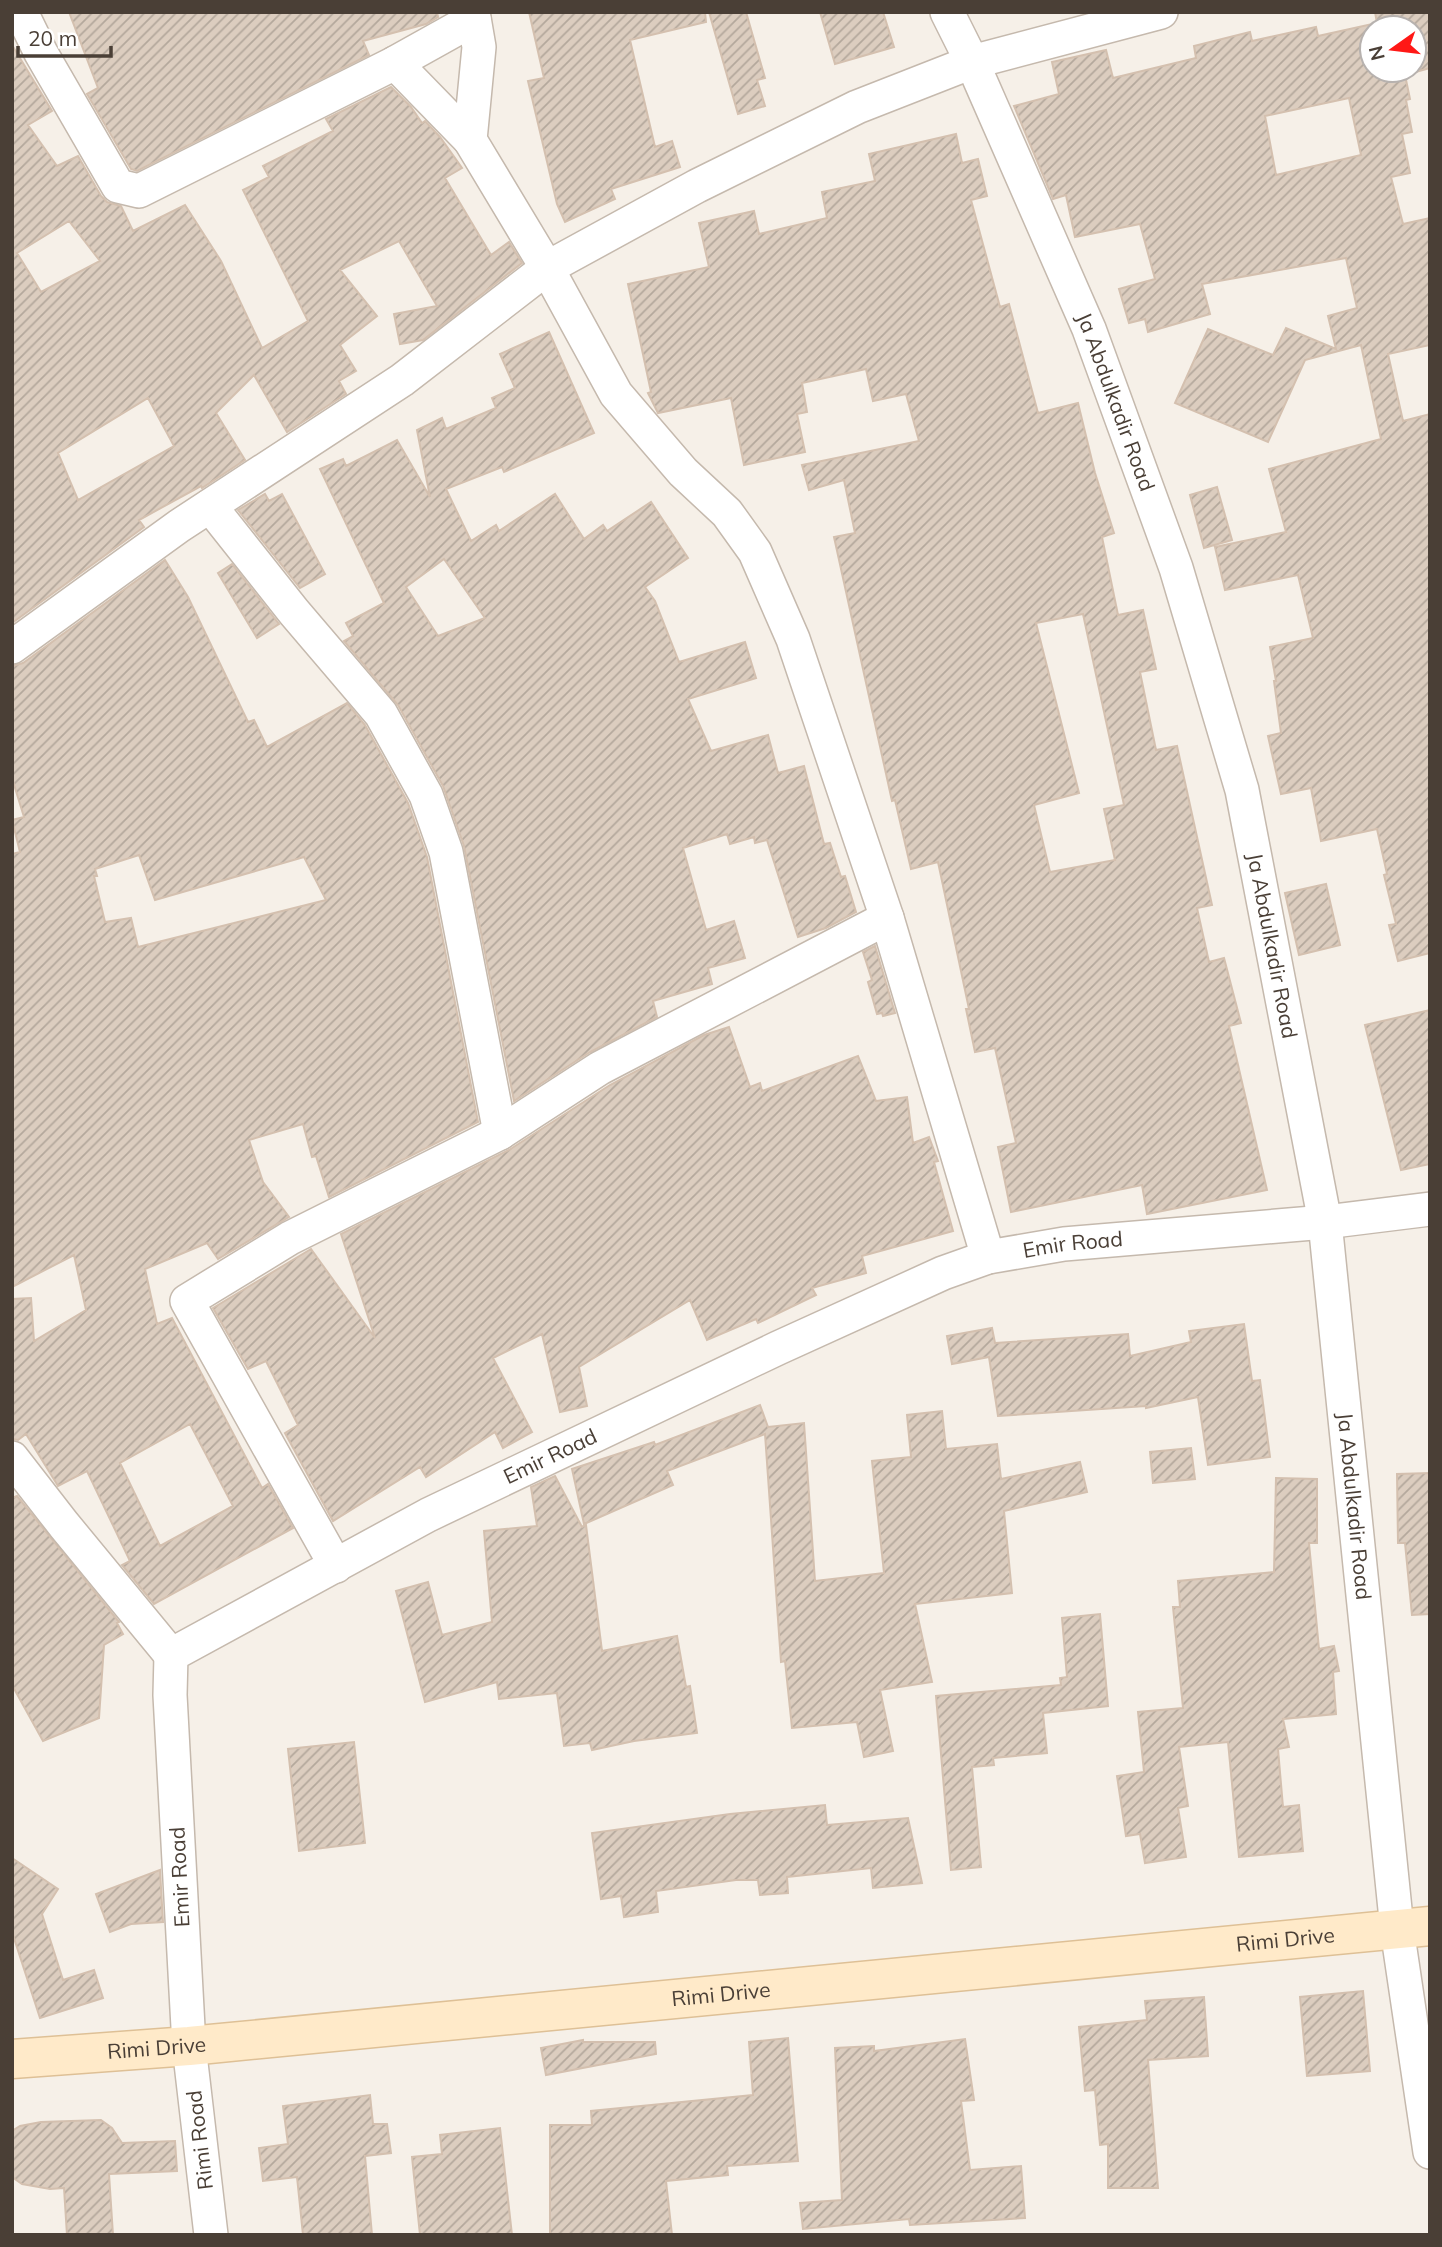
<svg xmlns="http://www.w3.org/2000/svg" width="1442" height="2247" viewBox="0 0 1442 2247" font-family="Mulish,sans-serif">
	<style>
		.building { fill: url(#building-hatch); stroke: #d4c0af; stroke-width: 2; fill-rule: evenodd }
		.lines { fill: none; stroke-linecap: round; stroke-linejoin: round }
		.street-casing { stroke: #c5b9ad; stroke-width: 36 }
		.secondary-casing { stroke: #dec096; stroke-width: 41 }
		.street { stroke: #fff; stroke-width: 33 }
		.secondary { stroke: #ffeac9; stroke-width: 38 }
		.labels { text-anchor: middle; stroke-width: 7; stroke-linejoin: round; paint-order: stroke }
		.street-label { font-size: 21px; fill: #4a3f36; stroke: #fff }
	</style>
	<defs>
		<pattern id="building-hatch" width="6" height="6" patternUnits="userSpaceOnUse" patternTransform="scale(1.75)"><rect width="6" height="6" fill="#dccdbf"/><path d="M-1 1l2-2M0 6l6-6M5 7l2-2" fill="none" stroke="#b4a89c"/></pattern>
	</defs>
	<rect width="100%" height="100%" fill="#f6f0e8"/>
	<path class="building" d="M 69,12 L 437,12 L 438,17 L 426,24 L 363,41 L 369,55 L 137,171 L 131,169 L 87,94 L 98,88 Z
		M 529,12 L 705,12 L 706,22 L 630,40 L 655,147 L 672,141 L 680,167 L 611,189 L 615,199 L 565,222 L 557,204 L 528,81 L 544,78 Z
		M 709,12 L 746,12 L 765,78 L 757,80 L 765,106 L 738,114 Z
		M 820,12 L 883,12 L 894,47 L 835,64 Z
		M 1375,12 L 1430,12 L 1430,68 L 1405,75 L 1410,99 L 1406,100 L 1412,132 L 1402,134 L 1410,173 L 1391,177 L 1403,224 L 1430,218 L 1430,345 L 1388,354 L 1403,421 L 1430,414 L 1430,953 L 1398,961 L 1389,925 L 1396,924 L 1384,875 L 1387,874 L 1377,829 L 1321,841 L 1311,788 L 1281,794 L 1268,736 L 1281,733 L 1274,681 L 1276,681 L 1270,647 L 1313,638 L 1298,575 L 1225,590 L 1215,547 L 1286,532 L 1269,469 L 1381,439 L 1361,345 L 1305,360 L 1268,442 L 1175,403 L 1208,329 L 1273,355 L 1286,328 L 1336,349 L 1328,316 L 1357,308 L 1346,258 L 1202,284 L 1210,314 L 1148,332 L 1145,319 L 1129,323 L 1119,289 L 1155,279 L 1140,224 L 1075,237 L 1066,195 L 1053,199 L 1014,106 L 1059,94 L 1052,62 L 1106,50 L 1113,78 L 1196,58 L 1194,46 L 1250,32 L 1252,41 L 1316,27 L 1318,36 L 1377,23 ZM 1372,28 L 1414,28 L 1414,70 L 1372,70 ZM 1349,98 L 1361,155 L 1276,175 L 1265,116 Z
		M 12,45 L 52,111 L 28,125 L 57,166 L 78,156 L 101,196 L 107,202 L 121,206 L 133,231 L 185,205 L 221,261 L 262,348 L 308,321 L 243,190 L 269,177 L 263,166 L 333,131 L 326,119 L 391,87 L 411,107 L 422,123 L 425,121 L 440,137 L 462,168 L 445,178 L 491,255 L 509,242 L 522,263 L 423,340 L 400,344 L 394,314 L 437,306 L 399,241 L 340,270 L 377,316 L 340,345 L 356,371 L 339,381 L 346,394 L 287,432 L 254,375 L 216,413 L 245,460 L 202,488 L 201,486 L 139,520 L 144,527 L 12,623 ZM 69,221 L 100,261 L 41,292 L 17,253 ZM 148,398 L 174,446 L 78,500 L 58,453 Z
		M 956,134 L 962,163 L 978,159 L 987,196 L 971,200 L 1000,307 L 1009,304 L 1038,413 L 1078,403 L 1095,473 L 1114,533 L 1102,537 L 1118,615 L 1143,610 L 1156,669 L 1140,672 L 1156,750 L 1177,746 L 1212,905 L 1197,908 L 1209,962 L 1224,958 L 1241,1023 L 1229,1026 L 1267,1190 L 1147,1214 L 1142,1185 L 1011,1212 L 998,1147 L 1016,1143 L 995,1048 L 975,1052 L 966,1009 L 969,1009 L 938,862 L 911,869 L 895,800 L 892,801 L 834,537 L 855,533 L 844,480 L 809,490 L 802,465 L 919,441 L 906,394 L 873,401 L 866,369 L 802,383 L 807,412 L 797,414 L 805,452 L 744,465 L 731,398 L 658,413 L 648,393 L 651,392 L 628,284 L 709,267 L 699,223 L 754,211 L 759,234 L 827,218 L 822,192 L 875,181 L 869,154 ZM 1083,614 L 1124,805 L 1104,809 L 1115,860 L 1050,872 L 1034,805 L 1079,793 L 1036,623 Z
		M 549,332 L 594,433 L 504,472 L 502,467 L 446,489 L 471,541 L 496,525 L 499,531 L 555,494 L 584,539 L 603,525 L 607,531 L 651,502 L 688,558 L 645,587 L 655,601 L 679,662 L 745,642 L 756,678 L 688,699 L 711,751 L 768,735 L 778,773 L 804,766 L 824,844 L 830,843 L 841,877 L 845,876 L 856,912 L 826,928 L 798,937 L 767,840 L 755,843 L 754,837 L 730,844 L 727,834 L 683,848 L 706,930 L 734,921 L 745,958 L 708,968 L 712,984 L 653,1001 L 657,1017 L 590,1052 L 514,1101 L 464,846 L 443,786 L 398,705 L 344,641 L 353,636 L 346,623 L 384,603 L 320,469 L 343,459 L 346,466 L 397,440 L 430,497 L 417,430 L 442,418 L 446,429 L 496,408 L 492,398 L 515,388 L 500,354 ZM 444,559 L 485,618 L 438,636 L 406,587 Z
		M 1217,487 L 1232,540 L 1204,548 L 1190,495 Z
		M 265,494 L 269,501 L 282,494 L 325,574 L 300,588 L 238,510 Z
		M 165,560 L 188,597 L 248,722 L 254,720 L 267,747 L 347,703 L 365,725 L 408,803 L 427,857 L 478,1122 L 329,1197 L 316,1156 L 312,1157 L 303,1124 L 249,1140 L 263,1182 L 289,1217 L 218,1259 L 207,1243 L 145,1269 L 157,1324 L 172,1318 L 262,1488 L 268,1484 L 293,1528 L 154,1604 L 122,1565 L 130,1561 L 87,1471 L 58,1486 L 26,1434 L 18,1440 L 12,1439 L 12,1299 L 31,1298 L 34,1341 L 86,1310 L 74,1255 L 12,1287 L 12,854 L 20,852 L 12,820 L 24,817 L 12,778 L 12,666 L 23,663 ZM 139,855 L 155,900 L 304,857 L 326,900 L 138,947 L 131,918 L 105,922 L 94,876 L 97,876 L 95,869 ZM 190,1424 L 233,1506 L 160,1546 L 120,1463 Z
		M 232,564 L 279,624 L 257,638 L 218,573 Z
		M 1326,884 L 1340,945 L 1299,955 L 1285,893 Z
		M 875,946 L 895,1013 L 883,1016 L 882,1013 L 877,1014 L 868,982 L 872,980 L 863,952 Z
		M 1430,1010 L 1430,1164 L 1401,1170 L 1365,1025 Z
		M 729,1027 L 750,1087 L 760,1083 L 762,1091 L 858,1056 L 876,1101 L 907,1097 L 913,1143 L 929,1137 L 938,1161 L 934,1162 L 953,1231 L 862,1256 L 866,1273 L 812,1288 L 816,1295 L 758,1323 L 756,1319 L 707,1340 L 690,1300 L 579,1367 L 587,1406 L 560,1412 L 542,1334 L 493,1358 L 532,1432 L 503,1448 L 495,1432 L 426,1477 L 420,1467 L 333,1521 L 285,1433 L 298,1425 L 266,1361 L 248,1369 L 213,1308 L 311,1249 L 375,1338 L 341,1234 L 509,1150 L 610,1085 L 704,1035 Z
		M 1244,1324 L 1252,1381 L 1260,1380 L 1270,1457 L 1208,1465 L 1198,1397 L 1146,1408 L 1146,1406 L 998,1416 L 989,1357 L 952,1364 L 947,1336 L 992,1328 L 995,1343 L 1128,1334 L 1130,1356 L 1191,1342 L 1189,1331 Z
		M 760,1405 L 768,1427 L 804,1423 L 815,1581 L 884,1573 L 872,1461 L 911,1457 L 907,1415 L 942,1411 L 946,1449 L 997,1444 L 1001,1479 L 1080,1462 L 1087,1492 L 1004,1511 L 1012,1593 L 915,1604 L 932,1682 L 880,1690 L 893,1751 L 864,1757 L 857,1722 L 792,1728 L 785,1661 L 781,1662 L 765,1434 L 667,1471 L 673,1485 L 584,1524 L 572,1469 L 654,1442 L 655,1445 Z
		M 1191,1448 L 1195,1479 L 1153,1483 L 1150,1452 Z
		M 1430,1473 L 1430,1614 L 1412,1615 L 1405,1543 L 1398,1543 L 1397,1474 Z
		M 555,1476 L 582,1527 L 586,1525 L 602,1651 L 677,1636 L 686,1687 L 690,1686 L 697,1733 L 634,1741 L 592,1750 L 590,1743 L 564,1746 L 557,1693 L 499,1699 L 497,1682 L 425,1702 L 396,1591 L 428,1582 L 442,1635 L 492,1622 L 484,1531 L 537,1526 L 531,1487 Z
		M 1276,1478 L 1317,1479 L 1317,1543 L 1309,1543 L 1319,1649 L 1334,1646 L 1339,1671 L 1333,1672 L 1336,1714 L 1283,1719 L 1289,1747 L 1278,1749 L 1283,1807 L 1299,1805 L 1303,1851 L 1239,1857 L 1228,1742 L 1179,1747 L 1188,1806 L 1178,1808 L 1186,1857 L 1145,1863 L 1140,1834 L 1126,1836 L 1117,1776 L 1144,1772 L 1138,1712 L 1183,1708 L 1173,1607 L 1180,1607 L 1178,1581 L 1274,1572 Z
		M 17,1496 L 119,1622 L 117,1623 L 123,1634 L 104,1645 L 99,1718 L 43,1741 L 12,1685 L 12,1498 Z
		M 1100,1614 L 1108,1706 L 1043,1713 L 1047,1753 L 993,1758 L 994,1765 L 972,1767 L 981,1867 L 951,1870 L 936,1696 L 1061,1685 L 1060,1678 L 1067,1677 L 1062,1618 Z
		M 354,1742 L 365,1843 L 299,1851 L 288,1749 Z
		M 825,1805 L 827,1825 L 908,1818 L 922,1883 L 873,1888 L 871,1868 L 787,1877 L 788,1893 L 760,1895 L 758,1880 L 736,1880 L 656,1891 L 658,1912 L 624,1917 L 621,1896 L 601,1899 L 592,1833 L 730,1814 Z
		M 12,1858 L 58,1889 L 42,1914 L 63,1980 L 94,1970 L 103,1998 L 40,2018 L 12,1932 Z
		M 160,1870 L 163,1922 L 131,1924 L 110,1932 L 96,1894 Z
		M 1363,1991 L 1370,2071 L 1307,2076 L 1300,1997 Z
		M 1204,1997 L 1208,2056 L 1148,2060 L 1158,2188 L 1108,2188 L 1108,2144 L 1100,2145 L 1095,2090 L 1085,2091 L 1079,2027 L 1147,2020 L 1145,2001 Z
		M 788,2038 L 798,2161 L 727,2166 L 728,2175 L 666,2181 L 672,2235 L 550,2235 L 550,2125 L 592,2125 L 591,2111 L 753,2095 L 749,2042 Z
		M 965,2039 L 974,2100 L 961,2101 L 970,2170 L 1021,2166 L 1025,2218 L 910,2225 L 909,2219 L 803,2229 L 800,2203 L 842,2200 L 835,2048 L 874,2046 L 874,2051 Z
		M 583,2040 L 583,2042 L 655,2042 L 656,2054 L 546,2075 L 541,2048 Z
		M 370,2095 L 373,2124 L 387,2124 L 391,2153 L 365,2156 L 372,2235 L 303,2235 L 297,2177 L 263,2181 L 259,2148 L 288,2144 L 283,2106 Z
		M 101,2120 L 112,2128 L 122,2143 L 175,2141 L 177,2171 L 109,2174 L 113,2235 L 67,2235 L 64,2188 L 50,2189 L 22,2184 L 12,2177 L 12,2131 L 20,2126 L 41,2122 Z
		M 500,2128 L 512,2235 L 420,2235 L 412,2157 L 442,2154 L 440,2135 Z"/>
	<g class="lines">
		<g class="street-casing">
			<g id="street">
				<path d="M 21,12 L 41,53 L 118,186 L 139,191 L 395,63 L 474,19"/>
				<path d="M 473,12 L 479,47 L 470,140 L 547,268 L 616,394 L 683,472 L 727,513 L 755,552 L 793,639 L 887,918 L 988,1257"/>
				<path id="s1" d="M 947,12 L 972,62 L 1089,329 L 1176,568 L 1242,790 L 1325,1222 L 1397,1929 L 1430,2152"/>
				<path d="M 395,63 L 470,140"/>
				<path d="M 210,506 L 294,612 L 381,714 L 426,795 L 446,852 L 500,1133"/>
				<path d="M 12,647 L 179,526 L 402,380 L 547,268 L 697,186 L 857,107 L 972,62 L 1161,12"/>
				<path d="M 12,1458 L 64,1525 L 171,1655"/>
				<path d="M 336,1566 L 187,1301 L 290,1238 L 500,1133 L 600,1068 L 887,918"/>
				<path id="s2" d="M 211,2235 L 189,2046 L 170,1695 L 171,1655 L 428,1515 L 778,1348 L 943,1273 L 988,1257 L 1064,1244 L 1325,1222 L 1430,1209"/>
			</g>
		</g>
		<g class="secondary-casing">
			<g id="secondary">
				<path id="s3" d="M 12,2059 L 189,2046 L 1430,1926"/>
			</g>
		</g>
		<use href="#street" class="street"/>
		<use href="#secondary" class="secondary"/>
	</g>
	<g class="labels">
		<g class="street-label">
			<text dy="7" stroke="none"><textPath href="#s1" startOffset="425">Ja Abdulkadir Road</textPath></text>
			<text dy="7" stroke="none"><textPath href="#s1" startOffset="992">Ja Abdulkadir Road</textPath></text>
			<text dy="7" stroke="none"><textPath href="#s2" startOffset="1577">Emir Road</textPath></text>
			<text dy="7" stroke="none"><textPath href="#s2" startOffset="1010">Emir Road</textPath></text>
			<text dy="7" stroke="none"><textPath href="#s1" startOffset="1559">Ja Abdulkadir Road</textPath></text>
			<text transform="translate(180 1877) rotate(-93)" y="7">Emir Road</text>
			<text dy="7" stroke="none"><textPath href="#s3" startOffset="1279">Rimi Drive</textPath></text>
			<text dy="7" stroke="none"><textPath href="#s3" startOffset="712">Rimi Drive</textPath></text>
			<text dy="7" stroke="none"><textPath href="#s3" startOffset="145">Rimi Drive</textPath></text>
			<text transform="translate(200 2140) rotate(-97)" y="7">Rimi Road</text>
		</g>
	</g>
	<rect width="1442" height="2247" fill="none" stroke="#4a3f36" stroke-width="28"/>
	<g transform="translate(1393 49) rotate(256)"><circle r="33" fill="#ffffff" stroke="#b7b2af" stroke-width="2"/>
	<path d="M0-5L12 26L0 18L-12 26Z" fill="#ff1816"/>
	<text y="-10" font-size="19" font-weight="bold" text-anchor="middle" fill="#4a3f36">N</text>
	</g>
	<path d="M18 46v10h93v-10" fill="none" stroke="#4a3f36" stroke-width="3.5"/>
	<text x="28" y="46" font-size="21" fill="#4a3f36" stroke="#ffffff" stroke-width="5" paint-order="stroke">20 m</text>
</svg>
